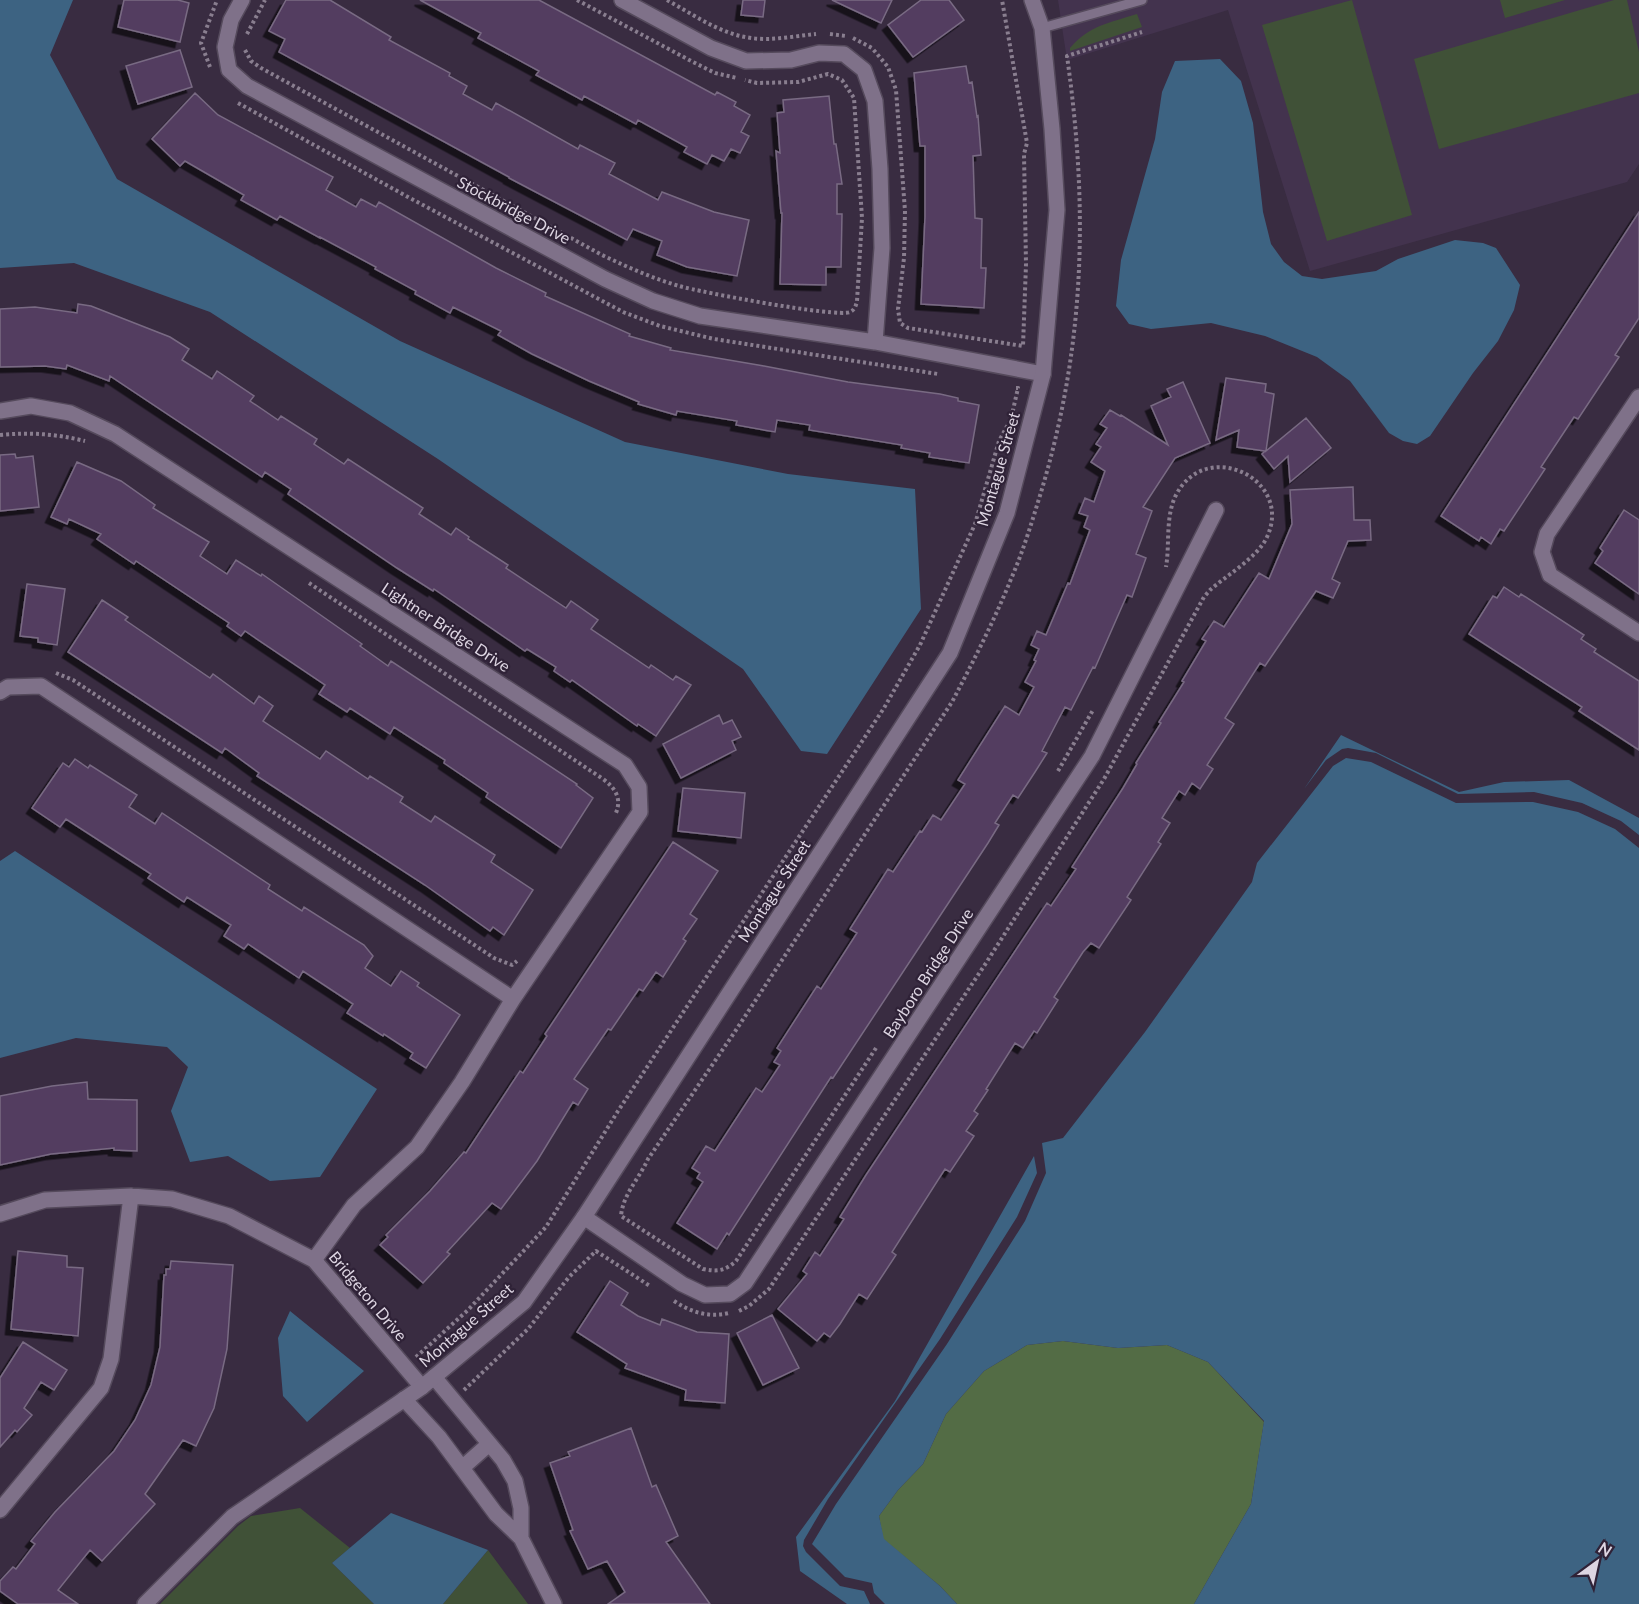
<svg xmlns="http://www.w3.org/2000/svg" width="1639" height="1604" viewBox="0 0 1639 1604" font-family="Lato,sans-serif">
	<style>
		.built { fill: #43334e }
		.green { fill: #405137 }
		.forest { fill: #536c45 }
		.water { fill: #3d6382 }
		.building { fill: #533c61; stroke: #796b83; stroke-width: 1.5; filter: url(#shadow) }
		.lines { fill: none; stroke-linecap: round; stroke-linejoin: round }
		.lane-casing { stroke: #554a5c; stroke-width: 12 }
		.street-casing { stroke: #554a5c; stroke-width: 18 }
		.secondary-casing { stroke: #554a5c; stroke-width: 18 }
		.path { stroke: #897e8f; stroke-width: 4; stroke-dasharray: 3 3; stroke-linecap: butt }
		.lane { stroke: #7f7189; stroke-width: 9 }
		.street { stroke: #7f7189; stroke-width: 15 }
		.secondary { stroke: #7f7189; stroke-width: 15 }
		.labels { text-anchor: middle; stroke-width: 4.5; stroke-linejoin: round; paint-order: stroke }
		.street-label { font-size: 16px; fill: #ddd5e2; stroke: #2f2237 }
	</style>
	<defs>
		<filter id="shadow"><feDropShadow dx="-5.5" dy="5.5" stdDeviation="0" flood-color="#0009"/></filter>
	</defs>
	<rect width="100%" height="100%" fill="#392c41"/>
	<path class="built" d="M 1058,0 L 1639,0 L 1639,164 L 1627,182 L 1310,271 L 1228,10 L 1067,60 Z"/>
	<path class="green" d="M 1352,0 L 1412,215 L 1327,241 L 1262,25 Z
		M 1500,0 L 1565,0 L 1505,18 Z
		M 1614,0 L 1627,0 L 1639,52 L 1639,93 L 1439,149 L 1414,59 Z
		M 1137,14 L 1142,27 L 1070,51 L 1070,48 C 1090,25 1109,23 1137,14 Z
		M 300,1508 L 350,1548 L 332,1563 L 374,1604 L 160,1604 L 238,1526 L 251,1516 Z
		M 488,1550 L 528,1604 L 443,1604 Z"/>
	<path class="forest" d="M 1063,1341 L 1118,1348 L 1167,1345 L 1208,1362 L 1264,1422 L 1251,1504 L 1194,1604 L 957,1604 L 940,1586 L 883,1539 L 879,1516 L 898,1490 L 923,1464 L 946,1414 L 984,1371 L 1027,1345 Z"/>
	<path class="water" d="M 0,0 L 73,0 L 50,55 L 117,179 L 400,341 L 625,442 L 788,474 L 915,489 L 921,609 L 827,754 L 801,751 L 743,669 L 438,459 L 210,312 L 74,263 L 0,268 Z
		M 1220,59 L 1241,81 L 1253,123 L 1263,212 L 1271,244 L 1284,262 L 1302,276 L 1322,279 L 1376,271 L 1398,259 L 1455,240 L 1483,243 L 1496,248 L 1520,285 L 1514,310 L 1498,341 L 1473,373 L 1430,436 L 1417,444 L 1403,441 L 1389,433 L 1350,381 L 1317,357 L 1265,336 L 1211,323 L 1151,329 L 1129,324 L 1116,306 L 1121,260 L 1155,139 L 1162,92 L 1175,61 Z
		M 1341,735 L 1459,792 L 1504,782 L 1569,780 L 1639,818 L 1639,835 L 1621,821 L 1582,803 L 1534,792 L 1458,794 L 1376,753 L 1348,748 L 1342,749 L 1326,760 L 1304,789 Z
		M 1346,758 L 1371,762 L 1456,803 L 1533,802 L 1578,812 L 1615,829 L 1639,848 L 1639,1604 L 1194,1604 L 1251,1504 L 1264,1421 L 1208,1362 L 1167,1345 L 1118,1348 L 1063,1341 L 1027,1345 L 984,1371 L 946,1414 L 923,1464 L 898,1490 L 879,1516 L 884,1539 L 940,1586 L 957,1604 L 885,1604 L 874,1593 L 872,1583 L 845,1577 L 812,1544 L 836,1504 L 947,1344 L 1025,1221 L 1046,1173 L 1042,1143 L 1063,1138 L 1145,1032 L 1252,882 L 1257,863 L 1333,766 Z
		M 15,851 L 377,1089 L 320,1177 L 270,1181 L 228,1156 L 190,1162 L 171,1111 L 188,1067 L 167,1047 L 76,1038 L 0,1058 L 0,861 Z
		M 1034,1156 L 1037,1173 L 1017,1217 L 940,1339 L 828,1499 L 804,1540 L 803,1546 L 806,1552 L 840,1586 L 864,1591 L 870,1604 L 847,1604 L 800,1571 L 796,1537 L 895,1401 Z
		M 290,1311 L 364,1371 L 307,1422 L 283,1396 L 278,1338 Z
		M 391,1513 L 488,1550 L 443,1604 L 374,1604 L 332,1563 Z"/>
	<path class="building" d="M 124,0 L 178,0 L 189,3 L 180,42 L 118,27 Z
		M 286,0 L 330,0 L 391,37 L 389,40 L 450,73 L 449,76 L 467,86 L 463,94 L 492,110 L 496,103 L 578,149 L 580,145 L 615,163 L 609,174 L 658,200 L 662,192 L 714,212 L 749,220 L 737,276 L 687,267 L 657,255 L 662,241 L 633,229 L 627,240 L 509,178 L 509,177 L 279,52 L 285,39 L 269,31 Z
		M 420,0 L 539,0 L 715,95 L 717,92 L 736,102 L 734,106 L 750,115 L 741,132 L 749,136 L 740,153 L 731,149 L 724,161 L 712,155 L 707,164 L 684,152 L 687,147 L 638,120 L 636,124 L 584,96 L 582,100 L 536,75 L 539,71 L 478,38 L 481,33 Z
		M 743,0 L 765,0 L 763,17 L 741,15 Z
		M 832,0 L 892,0 L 881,23 Z
		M 921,0 L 949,0 L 964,20 L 913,57 L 888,25 Z
		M 180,50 L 192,87 L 138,104 L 126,66 Z
		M 966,66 L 969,83 L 972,82 L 977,117 L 978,116 L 981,155 L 973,156 L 975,218 L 982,219 L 981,268 L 986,268 L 984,308 L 921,304 L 925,217 L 925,146 L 920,146 L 914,73 Z
		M 195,93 L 218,115 L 333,177 L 326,190 L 356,207 L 361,199 L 376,207 L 379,202 L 496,268 L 546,293 L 545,296 L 630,334 L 629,336 L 671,348 L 670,350 L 764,366 L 848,382 L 940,394 L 958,398 L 958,401 L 979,405 L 969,463 L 929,457 L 930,453 L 901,448 L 902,445 L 809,430 L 810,425 L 777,420 L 775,432 L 736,425 L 737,421 L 677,411 L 676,415 L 638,404 L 639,402 L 589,381 L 532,354 L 498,335 L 501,331 L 453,307 L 450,313 L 415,294 L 416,291 L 375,269 L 376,267 L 320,237 L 320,238 L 280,216 L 277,220 L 241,200 L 244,195 L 185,161 L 180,166 L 152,139 Z
		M 829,96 L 834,144 L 836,144 L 842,184 L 837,184 L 837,214 L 842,214 L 841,267 L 826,267 L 826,285 L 780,284 L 782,213 L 781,213 L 776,151 L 780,153 L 777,113 L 784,112 L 783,100 Z
		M 1639,212 L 1639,318 L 1615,355 L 1619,357 L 1578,419 L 1574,417 L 1541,467 L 1545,469 L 1504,531 L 1500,529 L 1491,544 L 1481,537 L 1479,541 L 1441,516 Z
		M 78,304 L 91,306 L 170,337 L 189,349 L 182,360 L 212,379 L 217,371 L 254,396 L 250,401 L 278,420 L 281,416 L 317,439 L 314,444 L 344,464 L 348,459 L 423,508 L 419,514 L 451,535 L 456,528 L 469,537 L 468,539 L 508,565 L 506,568 L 566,608 L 571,601 L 598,620 L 591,629 L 649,668 L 651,665 L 673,680 L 676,676 L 691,685 L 656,736 L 638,724 L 637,726 L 572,680 L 570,682 L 554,671 L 556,667 L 527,649 L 525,651 L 434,589 L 433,591 L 397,568 L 288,494 L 291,489 L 265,472 L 262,477 L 110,376 L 109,381 L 67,365 L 66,369 L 45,366 L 0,367 L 0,309 L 35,307 L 77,313 Z
		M 1226,378 L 1266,384 L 1265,392 L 1274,394 L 1266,451 L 1306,418 L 1331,448 L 1290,482 L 1288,456 L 1274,469 L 1262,454 L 1265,451 L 1237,447 L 1239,430 L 1216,440 Z
		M 1183,382 L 1210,443 L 1175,458 L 1143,507 L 1152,511 L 1136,554 L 1146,558 L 1132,597 L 1127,595 L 1095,668 L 1093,667 L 1071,710 L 1065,707 L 1042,751 L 1047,753 L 1035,772 L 1018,798 L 1013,795 L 995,823 L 999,825 L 988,843 L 833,1078 L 831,1077 L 729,1235 L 727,1233 L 717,1249 L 677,1223 L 703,1182 L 697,1178 L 700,1173 L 692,1168 L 706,1146 L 715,1151 L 756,1088 L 762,1092 L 780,1065 L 774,1062 L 781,1051 L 777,1048 L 817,986 L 821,989 L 857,933 L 850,929 L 888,869 L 893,872 L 920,831 L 922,832 L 933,815 L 941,820 L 965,784 L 958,780 L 1005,706 L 1019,715 L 1034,687 L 1025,682 L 1036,661 L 1034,660 L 1039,649 L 1031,645 L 1037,631 L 1046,635 L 1068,583 L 1070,584 L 1090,530 L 1084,527 L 1088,516 L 1079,513 L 1085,498 L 1094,502 L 1105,471 L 1091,462 L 1101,447 L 1096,444 L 1107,428 L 1100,424 L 1110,410 L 1120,416 L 1121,415 L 1168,445 L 1151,406 L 1171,397 L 1167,389 Z
		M 15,454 L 16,458 L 33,456 L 39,507 L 0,511 L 0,455 Z
		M 77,462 L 121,481 L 155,505 L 153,508 L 209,542 L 200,556 L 227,574 L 236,560 L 261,576 L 262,574 L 362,644 L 360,646 L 388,666 L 391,661 L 577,784 L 576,785 L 593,798 L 561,848 L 486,797 L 488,793 L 444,763 L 445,760 L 394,727 L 390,734 L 350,708 L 347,712 L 319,694 L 325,685 L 245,631 L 241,636 L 227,626 L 229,623 L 136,561 L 134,564 L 97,539 L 101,534 L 69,519 L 67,524 L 51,517 Z
		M 1353,487 L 1354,520 L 1370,520 L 1371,540 L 1348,541 L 1332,579 L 1340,583 L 1333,598 L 1316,591 L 1265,666 L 1260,663 L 1225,718 L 1234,724 L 1207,765 L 1213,769 L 1200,789 L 1192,783 L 1185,795 L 1179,791 L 1162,818 L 1170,823 L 1158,842 L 1161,844 L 1127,897 L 1131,900 L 1099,948 L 1091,943 L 1083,952 L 1054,997 L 1058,1000 L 1037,1033 L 1034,1031 L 1023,1048 L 1015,1043 L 986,1089 L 988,1090 L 974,1111 L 978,1114 L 966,1131 L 974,1136 L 950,1172 L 945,1169 L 892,1252 L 896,1255 L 867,1299 L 859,1294 L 840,1324 L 830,1337 L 824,1333 L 817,1341 L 778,1309 L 807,1274 L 803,1271 L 815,1252 L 820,1256 L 844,1219 L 840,1217 L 866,1175 L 1047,903 L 1051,906 L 1076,869 L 1072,867 L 1123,788 L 1137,764 L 1136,763 L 1161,723 L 1159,722 L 1184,682 L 1182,681 L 1206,641 L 1202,639 L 1214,621 L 1224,627 L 1259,573 L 1269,579 L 1292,524 L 1290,490 Z
		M 1624,510 L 1639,520 L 1639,594 L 1595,563 L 1603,551 L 1600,548 Z
		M 27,584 L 65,589 L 57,645 L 38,642 L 38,638 L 20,636 Z
		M 1504,587 L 1519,597 L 1521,594 L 1584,635 L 1581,639 L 1596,649 L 1594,652 L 1639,681 L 1639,750 L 1579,711 L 1582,707 L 1469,634 L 1493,596 L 1497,598 Z
		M 102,600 L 128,617 L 125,620 L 210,678 L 213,674 L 254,704 L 259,696 L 273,706 L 263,721 L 320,759 L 326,751 L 368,779 L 370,776 L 403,797 L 400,802 L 431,822 L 435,816 L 495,855 L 491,862 L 533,890 L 504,935 L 493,927 L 490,931 L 425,885 L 257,776 L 259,773 L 225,748 L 222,753 L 68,652 Z
		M 719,715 L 723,724 L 732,720 L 741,737 L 732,741 L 736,750 L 681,778 L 663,744 Z
		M 75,759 L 88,768 L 90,765 L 137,795 L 129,807 L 155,824 L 162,813 L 270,885 L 268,889 L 302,911 L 304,907 L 364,945 L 373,956 L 365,968 L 391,986 L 401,971 L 419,983 L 417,986 L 460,1015 L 426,1068 L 410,1058 L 413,1053 L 384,1034 L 383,1036 L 347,1013 L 353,1004 L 303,971 L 299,978 L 248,944 L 244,949 L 224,936 L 231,925 L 187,897 L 184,902 L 148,878 L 151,874 L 66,819 L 60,827 L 32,808 L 63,763 L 69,767 Z
		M 683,788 L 745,793 L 741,838 L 678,831 Z
		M 673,842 L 718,871 L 690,914 L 697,919 L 683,939 L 686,941 L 663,977 L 656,972 L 643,991 L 639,989 L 611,1030 L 608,1029 L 574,1079 L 588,1089 L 578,1105 L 573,1102 L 537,1161 L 501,1209 L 492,1203 L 447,1252 L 450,1254 L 423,1283 L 380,1245 L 388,1237 L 386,1235 L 430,1191 L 464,1152 L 466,1153 L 520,1071 L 523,1073 L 547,1036 L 545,1034 Z
		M 87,1082 L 88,1099 L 137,1100 L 137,1151 L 114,1150 L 114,1148 L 51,1154 L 0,1165 L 0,1096 L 52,1086 Z
		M 18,1251 L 67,1256 L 67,1267 L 83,1268 L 78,1336 L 11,1329 Z
		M 171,1261 L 233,1265 L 227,1349 L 214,1408 L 196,1446 L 183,1440 L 145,1494 L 155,1504 L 102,1561 L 90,1550 L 58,1590 L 78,1604 L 18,1604 L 0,1591 L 0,1581 L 13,1567 L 16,1569 L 35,1544 L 31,1541 L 55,1512 L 114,1451 L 135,1420 L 151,1385 L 160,1347 L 164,1275 L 166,1275 L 166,1269 L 170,1269 Z
		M 610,1281 L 628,1293 L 621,1305 L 638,1316 L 660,1325 L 662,1319 L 697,1332 L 729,1334 L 725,1403 L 685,1400 L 686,1390 L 625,1368 L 627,1364 L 577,1332 Z
		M 772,1315 L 799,1368 L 763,1385 L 737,1333 Z
		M 23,1342 L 67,1370 L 54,1390 L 41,1382 L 24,1408 L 32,1415 L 17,1432 L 15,1430 L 0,1447 L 0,1378 Z
		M 631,1428 L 652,1487 L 656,1485 L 678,1536 L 666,1542 L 710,1604 L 608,1604 L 625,1592 L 607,1561 L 588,1569 L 570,1531 L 573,1530 L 550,1463 L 570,1456 L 568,1452 Z"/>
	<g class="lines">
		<g class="lane-casing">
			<path id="lane" d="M 1042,28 L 1142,0"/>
		</g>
		<g class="street-casing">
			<path id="street" d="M 242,0 L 231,20 L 225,47 L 229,70 L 247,86 L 605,279 L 653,301 L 700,316 L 875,342 L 882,248 L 880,169 L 875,101 L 864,70 L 844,54 L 819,53 L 791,60 L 746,61 L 711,48 L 622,0
				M 875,342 L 1043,374
				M 1639,397 L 1547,534 L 1542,552 L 1550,575 L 1639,633
				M 0,411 L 31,406 L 70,413 L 115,434 L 625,765 L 639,787 L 640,812 L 513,999 L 462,1082 L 417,1147 L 354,1205 L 314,1260
				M 0,692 L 8,687 L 41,686 L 513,999
				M 0,1214 L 45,1200 L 131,1196 L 172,1199 L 229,1216 L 314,1260 L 422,1387
				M 584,1217 L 682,1284 L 705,1295 L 730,1294 L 745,1283 L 1092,756 L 1216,510
				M 434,1377 L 503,1460 L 515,1481 L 521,1508 L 521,1538
				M 404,1399 L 439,1437 L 496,1514 L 521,1538 L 554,1604
				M 462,1468 L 489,1444
				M 0,1510 L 101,1388 L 111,1359 L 131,1196"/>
		</g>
		<g class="secondary-casing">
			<path id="secondary" d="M 145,1604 L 232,1517 L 422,1387 L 524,1302 L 584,1217 L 950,653 L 1007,513 L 1043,374 L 1057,210 L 1052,129 L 1042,28 L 1032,0"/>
		</g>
		<path class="path" d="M 577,0 L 693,62 L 715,73 L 737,78
			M 667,0 C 694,15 720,34 751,38 C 772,41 795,36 816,34
			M 247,34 L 265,0
			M 830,34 L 846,36
			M 853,38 L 872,48 L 888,67 L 896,90 L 905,211 L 904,258 L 898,309 L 900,323 L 908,328 L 1023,346 L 1026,264 L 1024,154 L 1027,143 L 1002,0
			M 245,50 L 251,61 L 261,68 L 602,255 C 627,267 652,278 679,286 C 700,292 837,318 850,312 C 855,310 856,305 857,301 L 862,218 L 854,98 L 842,80 L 828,74 L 798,82 L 757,83 L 745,80
			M 210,67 L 201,43 L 217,0
			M 238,103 L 408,197 L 623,312 L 660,326 L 714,339 L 938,374
			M 0,435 C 30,432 56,434 85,441
			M 309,583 L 603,779 C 615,788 622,798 616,813
			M 56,673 L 73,680 L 494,958 L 512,965 L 517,961
			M 1058,771 L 1093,710
			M 876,1048 L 736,1261 C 725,1271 717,1272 703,1269 L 621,1216 C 623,1194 639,1179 648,1159 L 734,1033 L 952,702 C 973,662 994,621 1011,579 C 1022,554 1030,528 1038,502 C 1085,351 1089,212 1067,56 L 1142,32
			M 674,1301 C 691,1312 708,1318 729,1313
			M 739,1311 L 749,1306 L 769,1289 L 986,963 L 1104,779 L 1204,597 L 1210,590 C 1227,575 1258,557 1267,537 C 1294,479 1206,437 1176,495 C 1165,517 1170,544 1166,567
			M 416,1357 L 468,1310 L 546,1227 L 618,1111 L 884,708 L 920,645 L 975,524 L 999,441 L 1011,419 L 1018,388 L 1016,388
			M 464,1390 L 528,1329 L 569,1277 L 596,1251 L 650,1286"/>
		<use href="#lane" class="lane"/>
		<use href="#street" class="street"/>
		<use href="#secondary" class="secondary"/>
	</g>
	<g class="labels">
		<g class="street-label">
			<text transform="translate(514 210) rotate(28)" y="6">Stockbridge Drive</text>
			<text transform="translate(998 469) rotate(-74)" y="6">Montague Street</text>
			<text transform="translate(446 627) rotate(33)" y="6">Lightner Bridge Drive</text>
			<text transform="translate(774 891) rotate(-57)" y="6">Montague Street</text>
			<text transform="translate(928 973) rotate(-57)" y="6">Bayboro Bridge Drive</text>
			<text transform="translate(368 1296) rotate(50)" y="6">Bridgeton Drive</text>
			<text transform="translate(466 1325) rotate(-41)" y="6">Montague Street</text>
		</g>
	</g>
	<g transform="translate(1597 1562) rotate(33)" stroke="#2f2237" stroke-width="4.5" paint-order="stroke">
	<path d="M0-4.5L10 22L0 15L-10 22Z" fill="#ddd5e2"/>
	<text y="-9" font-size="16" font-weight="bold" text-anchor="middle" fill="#ddd5e2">N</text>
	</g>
</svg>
